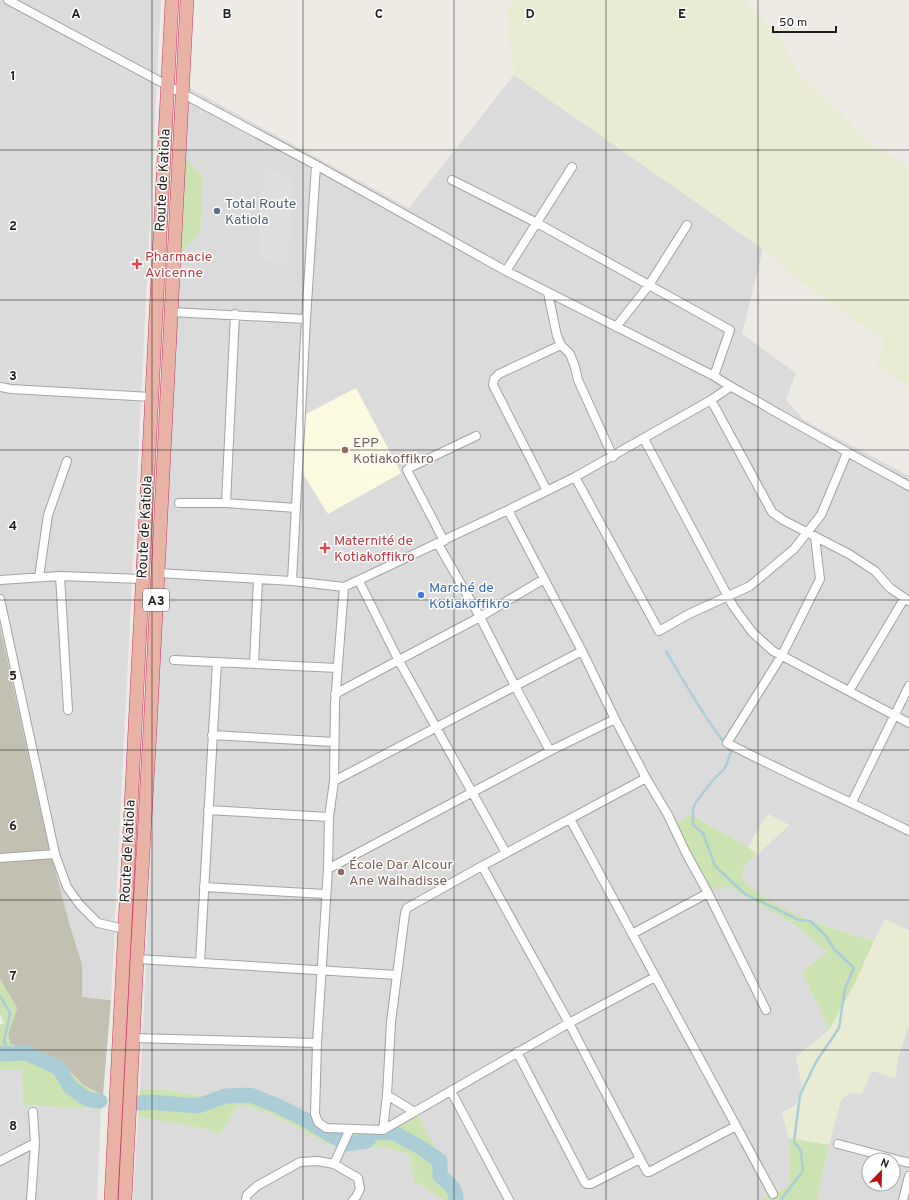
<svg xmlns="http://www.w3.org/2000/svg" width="909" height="1200" viewBox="0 0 909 1200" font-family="Overpass,sans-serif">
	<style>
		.residential { fill: #dcdbdb; fill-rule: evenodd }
		.education { fill: #fcfbe0 }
		.construction { fill: #c2c1b1 }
		.farmland { fill: #e9ebd2 }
		.grass { fill: #cae3b0 }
		.parking { fill: #dedede }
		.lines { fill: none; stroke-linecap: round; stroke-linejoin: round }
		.stream { stroke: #aaced7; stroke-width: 2.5 }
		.river { stroke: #aaced7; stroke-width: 15 }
		.minor-casing { stroke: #a2a2a2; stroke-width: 10 }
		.trunk-casing { stroke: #c8356a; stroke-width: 14 }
		.minor { stroke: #fff; stroke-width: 8 }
		.trunk { stroke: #e8b2a4; stroke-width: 13 }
		.grid { fill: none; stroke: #1e1e1e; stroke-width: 1; stroke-opacity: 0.55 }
		.service-dot { fill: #5c6f8a; stroke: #fff; stroke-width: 1.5 }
		.health-dot { fill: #e0444e; stroke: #fff; stroke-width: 1.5 }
		.education-dot { fill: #8d6e63; stroke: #fff; stroke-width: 1.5 }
		.shop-dot { fill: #3f7fe0; stroke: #fff; stroke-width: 1.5 }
		.labels { text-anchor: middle; stroke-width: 3; stroke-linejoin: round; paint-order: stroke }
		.shield { fill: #fff; stroke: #626262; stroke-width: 1 }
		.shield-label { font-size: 13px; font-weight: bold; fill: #1e1e1e }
		.street-label { font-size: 14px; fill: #1e1e1e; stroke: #fff }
		.service-label { font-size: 14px; fill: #4e5e75; stroke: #fff; text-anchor: start }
		.health-label { font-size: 14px; fill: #be3a42; stroke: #fff; text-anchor: start }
		.education-label { font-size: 14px; fill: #785e54; stroke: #fff; text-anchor: start }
		.shop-label { font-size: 14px; fill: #366cbe; stroke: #fff; text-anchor: start }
		.grid-label { font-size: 13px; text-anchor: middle; font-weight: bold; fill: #1e1e1e; stroke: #fff; stroke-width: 3; stroke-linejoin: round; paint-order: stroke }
	</style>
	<rect width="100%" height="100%" fill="#eeebe5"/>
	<path class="residential" d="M 0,0 L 161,0 L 111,1000 L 82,997 L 82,964 L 70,926 L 46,835 L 0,627 Z
		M 514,75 L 763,249 L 742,334 L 796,373 L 786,400 L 804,420 L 909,476 L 909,931 L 885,919 L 874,941 L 796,916 L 755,893 L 742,881 L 744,867 L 789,825 L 768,814 L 748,847 L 691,814 L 728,886 L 777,915 L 791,922 L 827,952 L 802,971 L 829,1030 L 796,1057 L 802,1086 L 796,1105 L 782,1113 L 789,1138 L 789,1186 L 760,1200 L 462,1200 L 419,1116 L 378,1134 L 331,1132 L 269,1096 L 227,1091 L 203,1096 L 167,1090 L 140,1089 L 160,658 L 188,87 L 409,208 Z
		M 909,1024 L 909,1200 L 817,1200 L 829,1145 L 841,1100 L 850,1093 L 862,1094 L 872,1070 L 895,1077 L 898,1058 ZM 869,1160 L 893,1160 L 893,1184 L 869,1184 Z
		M 0,1069 L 22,1069 L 23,1105 L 101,1109 L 97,1200 L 0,1200 Z
		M 239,1105 L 268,1112 L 323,1141 L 346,1151 L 382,1147 L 409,1154 L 414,1181 L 443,1200 L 133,1200 L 138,1117 L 195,1127 L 220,1134 Z"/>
	<path class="education" d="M 356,388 L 401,473 L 328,514 L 300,469 L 306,414 Z"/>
	<path class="construction" d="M 0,627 L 46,835 L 70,926 L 82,964 L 82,997 L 111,1000 L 103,1095 L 83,1085 L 66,1067 L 41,1055 L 10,1044 L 8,1034 L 17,1008 L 0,979 Z"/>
	<path class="farmland" d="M 513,0 L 743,0 L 762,18 L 779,35 L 789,57 L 801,78 L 845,118 L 865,140 L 909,167 L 909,387 L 876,364 L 884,346 L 884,340 L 793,276 L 763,249 L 514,75 L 513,53 L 507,35 L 510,17 L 506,14 Z
		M 768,814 L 789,825 L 757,854 L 748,847 Z
		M 885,919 L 909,931 L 909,1024 L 898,1058 L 895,1078 L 872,1071 L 862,1094 L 850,1093 L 841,1100 L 829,1145 L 789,1138 L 782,1113 L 796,1105 L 802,1086 L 796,1057 L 829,1030 L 854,985 Z"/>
	<path class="grass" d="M 185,158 L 203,176 L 200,234 L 180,253 Z
		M 690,814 L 748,847 L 757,854 L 744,867 L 742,880 C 779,915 827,926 874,941 L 854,985 L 829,1030 L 802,971 L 827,952 L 791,922 L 777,915 L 728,886 L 711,890 L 688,853 L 676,824 Z
		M 0,979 L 17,1008 L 8,1034 L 10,1044 L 41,1055 L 66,1067 L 83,1085 L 103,1095 L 101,1109 L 23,1105 L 22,1069 L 0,1069 L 0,1025 L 4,1023 L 0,1015 Z
		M 140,1089 L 167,1090 L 203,1096 L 227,1091 L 269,1096 L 331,1132 L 378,1134 L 419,1116 L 462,1200 L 443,1200 L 414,1181 L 409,1154 L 382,1147 L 346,1151 L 323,1141 L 268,1112 L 239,1105 L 220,1134 L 195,1127 L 138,1117 Z
		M 789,1138 L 829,1145 L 817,1200 L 760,1200 L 789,1186 Z"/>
	<path class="parking" d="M 264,164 L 293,180 L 288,263 L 258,261 Z"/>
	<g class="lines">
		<path class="stream" d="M 666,651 C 686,686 706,720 731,752 L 725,768 L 713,780 L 696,802 L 693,809 L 693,825 L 703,833 L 715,866 L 745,894 L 799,920 L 810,921 L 826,936 L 834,949 L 854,968 L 845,988 L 839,1028 L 816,1062 L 800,1095 L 794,1142 L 801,1151 L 803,1171 L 781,1200
			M 0,996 L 10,1013 L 4,1042 L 10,1054"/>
		<path class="river" d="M 0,1054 L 26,1053 L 59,1068 L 70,1087 L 87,1099 L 100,1101
			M 138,1103 L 148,1102 L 198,1106 L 225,1096 L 250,1095 L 276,1105 L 306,1120 L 346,1144 L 367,1141 L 374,1132 L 394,1133 L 420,1147 L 440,1161 L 440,1176 C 449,1183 456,1188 456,1200"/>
		<g class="minor-casing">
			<path id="minor" d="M 8,0 L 316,165 L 506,271 L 714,376 C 733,389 753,398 772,410 C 818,436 863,461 909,486
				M 452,180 L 537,223 L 730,330 L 714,376
				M 506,271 L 572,167
				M 548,293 L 557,336 L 561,345 L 570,354 L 575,367 L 578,380 L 613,457
				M 171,312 L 306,319
				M 616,327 L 649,285 L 687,225
				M 0,387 L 11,389 L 151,397
				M 711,400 L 772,512 L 783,520 L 849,554 L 875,571 L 890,588 L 909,601
				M 644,439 L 733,606 L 752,632 L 773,651 L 909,723
				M 575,477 L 659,631 L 689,614 L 750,586 L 794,549 L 821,515 L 847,453
				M 547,491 L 493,385 L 494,379 L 499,374 L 561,345
				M 179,503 L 226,503 L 296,508
				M 226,503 L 235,314
				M 508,510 L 582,651 L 615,719 L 646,778 L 668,815 L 686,853 L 708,893 L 766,1010
				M 815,537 L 820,579 L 782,655 L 727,743 C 787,774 849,801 909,831
				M 444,541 L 407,470 L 409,468 L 476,436
				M 438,544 L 480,617 L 515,686 L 550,751
				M 158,573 L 292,581 L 344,587 L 508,510 L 575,477 L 711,400 L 730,387
				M 60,576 L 68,710
				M 39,577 L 48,515 L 67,461
				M 0,580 L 60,576 L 142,579
				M 292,581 L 306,319 L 316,165
				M 359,581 L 399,661 L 506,853
				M 344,587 L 335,703 L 334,781 L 329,817 L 328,869 L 317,1043 L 315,1114 L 318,1122 L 326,1128 L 383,1130 L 569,1023 L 655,977
				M 0,599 L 55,854 L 67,887 L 80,905 L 98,923 L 124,929
				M 174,660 L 337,668
				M 254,663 L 258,579
				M 849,691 L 904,599
				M 335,694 L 480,617 L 544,579
				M 212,735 L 334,742
				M 334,781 L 582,651
				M 852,802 L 909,686
				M 208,810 L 329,817
				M 570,819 L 773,1194
				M 0,858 L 55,854
				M 482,866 L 569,1023 L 647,1172 L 649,1172 L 736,1126
				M 328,869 L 550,751 L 615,719
				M 204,887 L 325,894
				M 632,934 L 708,893
				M 137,959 L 397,975
				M 200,963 L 217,662
				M 133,1038 L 317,1043
				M 517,1052 L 585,1183 L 587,1184 L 591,1184 L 640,1159
				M 451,1091 L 509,1200
				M 387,1095 L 413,1111
				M 350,1129 L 334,1164 L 358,1178 L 360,1189 L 356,1197 L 353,1200
				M 383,1130 L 387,1095 L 391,1022 L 405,913 L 407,908 L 482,866 L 646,778
				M 838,1144 L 909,1163
				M 0,1161 L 35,1143
				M 31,1200 L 35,1143 L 33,1112
				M 246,1200 L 247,1195 L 257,1186 L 300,1162 L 318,1161 L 334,1164
				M 903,1200 L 909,1176"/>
		</g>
		<g class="trunk-casing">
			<path id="trunk" d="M 111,1200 L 172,0
				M 125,1200 L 137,959 L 150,730 L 187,0"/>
		</g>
		<use href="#minor" class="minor"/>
		<use href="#trunk" class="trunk"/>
	</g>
	<path class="grid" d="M 152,0 L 152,1200M 303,0 L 303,1200M 454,0 L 454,1200M 606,0 L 606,1200M 758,0 L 758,1200M 0,150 L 909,150M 0,300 L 909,300M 0,450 L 909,450M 0,600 L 909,600M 0,750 L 909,750M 0,900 L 909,900M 0,1050 L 909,1050"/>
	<circle class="service-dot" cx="217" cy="211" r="4"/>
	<g class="health-dot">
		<path d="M135 258h4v4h4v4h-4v4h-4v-4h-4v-4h4z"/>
		<path d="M323 542h4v4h4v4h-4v4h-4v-4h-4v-4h4z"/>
	</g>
	<g class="education-dot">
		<circle cx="345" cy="450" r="4"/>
		<circle cx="341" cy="872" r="4"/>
	</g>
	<circle class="shop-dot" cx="421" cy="595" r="4"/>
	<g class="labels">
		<rect class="shield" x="143" y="589" width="26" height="22" rx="3"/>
		<g class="shield-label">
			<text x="156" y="605">A3</text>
		</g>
		<g class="street-label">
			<text transform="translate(162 180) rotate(-87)" y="5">Route de Katiola</text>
			<text transform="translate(144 527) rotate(-87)" y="5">Route de Katiola</text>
			<text transform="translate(127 851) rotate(-87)" y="5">Route de Katiola</text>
		</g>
		<g class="service-label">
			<text x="225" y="208">Total Route<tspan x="225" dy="16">Katiola</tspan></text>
		</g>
		<g class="health-label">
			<text x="145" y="261">Pharmacie<tspan x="145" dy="16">Avicenne</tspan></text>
			<text x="334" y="545">Maternité de<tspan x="334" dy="16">Kotiakoffikro</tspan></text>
		</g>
		<g class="education-label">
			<text x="353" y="447">EPP<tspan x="353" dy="16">Kotiakoffikro</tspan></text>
			<text x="349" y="869">École Dar Alcour<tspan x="349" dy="16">Ane Walhadisse</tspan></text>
		</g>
		<g class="shop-label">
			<text x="429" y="592">Marché de<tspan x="429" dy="16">Kotiakoffikro</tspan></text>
		</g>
	</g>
	<g class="grid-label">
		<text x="76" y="18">A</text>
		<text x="227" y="18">B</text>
		<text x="379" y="18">C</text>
		<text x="530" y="18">D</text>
		<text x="682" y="18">E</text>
		<text x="13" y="80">1</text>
		<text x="13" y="230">2</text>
		<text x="13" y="380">3</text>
		<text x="13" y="530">4</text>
		<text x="13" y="680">5</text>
		<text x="13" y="830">6</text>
		<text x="13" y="980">7</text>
		<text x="13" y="1130">8</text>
	</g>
	<g transform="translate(881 1172) rotate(23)"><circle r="19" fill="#ffffff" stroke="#a5a5a5"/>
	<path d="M0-3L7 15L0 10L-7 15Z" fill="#b81416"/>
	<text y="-6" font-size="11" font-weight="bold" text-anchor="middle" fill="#1e1e1e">N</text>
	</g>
	<path d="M773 26v6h63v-6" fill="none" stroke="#1e1e1e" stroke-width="2"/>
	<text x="779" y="26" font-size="12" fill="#1e1e1e" stroke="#ffffff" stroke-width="3" paint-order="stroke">50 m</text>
</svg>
